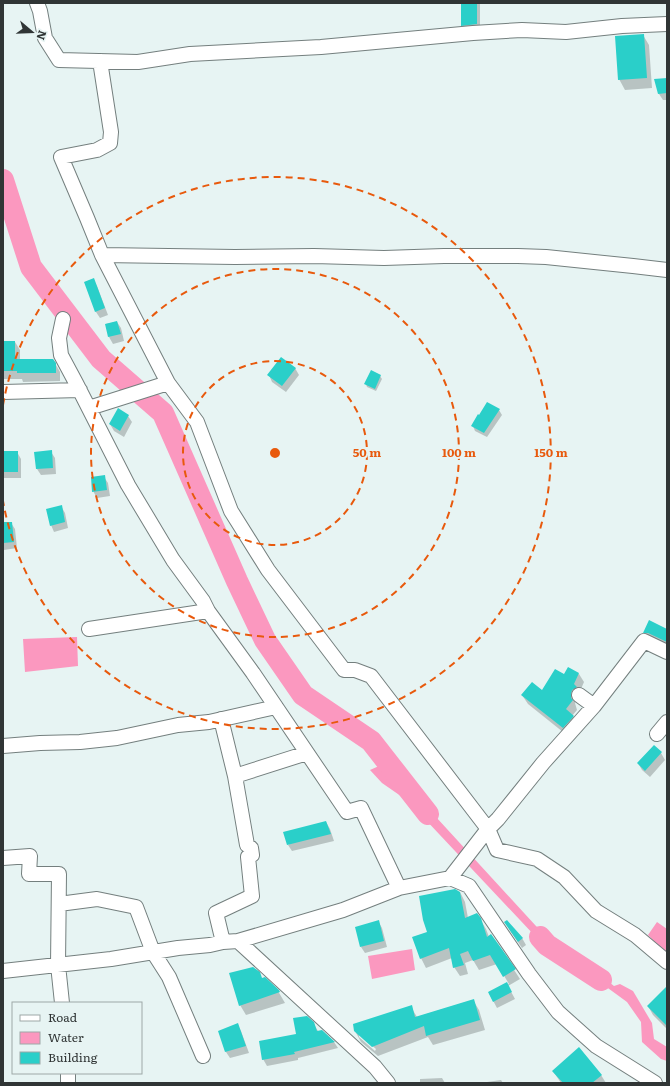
<svg xmlns="http://www.w3.org/2000/svg" width="670" height="1086" viewBox="0 0 670 1086" font-family="Literata,serif">
	<style>
		.water { fill: #fb98bf }
		.shadow { fill: #0003; fill-rule: evenodd }
		.lines { fill: none; stroke-linecap: round; stroke-linejoin: round }
		.river { stroke: #fb98bf; stroke-width: 22 }
		.building { fill: #2acfc9 }
		.street-casing { stroke: #747f7e; stroke-width: 16 }
		.street { stroke: #fff; stroke-width: 14 }
		.ring { fill: none; stroke: #e8590c; stroke-width: 2; stroke-dasharray: 7 5 }
		.centre { fill: #e8590c; stroke: #e7f4f3; stroke-width: 2 }
		.ring-label { font-size: 12px; text-anchor: middle; font-weight: bold; fill: #e8590c; stroke: #e7f4f3; stroke-width: 4; stroke-linejoin: round; paint-order: stroke }
	</style>
	<rect width="100%" height="100%" fill="#e7f4f3"/>
	<path class="water" d="M 77,637 L 78,666 L 25,672 L 23,639 Z
		M 379,766 L 387,777 L 414,793 L 569,962 L 591,968 L 614,986 L 620,984 L 633,991 L 652,1023 L 654,1039 L 667,1047 L 667,1061 L 661,1059 L 642,1042 L 641,1022 L 627,1002 L 601,983 L 566,969 L 408,801 L 382,783 L 370,770 Z
		M 657,922 L 667,929 L 667,955 L 648,935 Z
		M 412,949 L 415,970 L 372,979 L 368,956 Z"/>
	<path class="shadow" d="M 462,3 L 480,3 L 480,31 L 466,32 L 462,25 Z
		M 643,35 L 649,45 L 652,88 L 625,90 L 619,79 Z
		M 667,79 L 667,100 L 663,100 L 659,94 L 656,80 Z
		M 93,279 L 97,286 L 108,315 L 100,318 L 96,312 L 85,282 Z
		M 117,322 L 121,328 L 124,341 L 113,344 L 109,337 L 106,324 Z
		M 3,342 L 15,342 L 20,350 L 20,360 L 53,360 L 60,372 L 60,381 L 23,382 L 22,379 L 3,379 Z
		M 295,368 L 299,375 L 286,392 L 272,382 L 269,375 Z
		M 380,376 L 382,379 L 376,391 L 367,387 L 366,384 Z
		M 499,410 L 502,415 L 487,437 L 475,431 L 473,426 Z
		M 128,416 L 132,422 L 124,437 L 114,431 L 110,424 Z
		M 3,452 L 17,452 L 21,459 L 21,478 L 3,478 Z
		M 51,452 L 55,458 L 56,474 L 41,475 L 37,469 Z
		M 104,477 L 108,483 L 110,496 L 97,498 L 93,491 Z
		M 61,506 L 65,513 L 68,528 L 54,532 L 51,525 Z
		M 11,523 L 15,529 L 17,548 L 4,550 L 3,524 Z
		M 667,631 L 667,647 L 648,639 L 644,633 Z
		M 579,674 L 584,682 L 575,703 L 577,710 L 572,716 L 578,725 L 568,736 L 528,704 L 522,695 L 542,691 L 565,676 Z
		M 654,746 L 661,753 L 665,760 L 650,777 L 642,770 L 638,763 Z
		M 326,822 L 330,829 L 334,841 L 292,851 L 288,845 Z
		M 460,892 L 465,902 L 468,918 L 480,919 L 486,929 L 489,937 L 491,935 L 520,979 L 508,986 L 515,999 L 497,1008 L 489,993 L 509,984 L 497,964 L 479,970 L 473,960 L 465,963 L 468,974 L 460,976 L 454,967 L 452,958 L 426,968 L 421,958 L 428,932 Z
		M 378,921 L 382,928 L 387,947 L 365,953 L 361,947 Z
		M 509,929 L 522,938 L 526,945 L 522,948 Z
		M 262,979 L 278,991 L 285,1003 L 246,1015 L 240,1005 Z
		M 667,988 L 667,1029 L 653,1015 L 648,1006 Z
		M 473,1000 L 479,1010 L 485,1030 L 433,1045 L 428,1037 L 378,1056 L 361,1042 L 355,1031 L 411,1007 L 417,1017 ZM 359,1034 L 376,1049 L 375,1051 L 359,1037 Z
		M 313,1023 L 318,1031 L 322,1031 L 334,1042 L 338,1048 L 298,1058 L 298,1060 L 267,1066 L 263,1059 Z
		M 237,1024 L 241,1031 L 249,1053 L 230,1058 L 226,1052 L 220,1032 Z
		M 553,1071 L 601,1075 L 606,1083 L 561,1083 Z
		M 442,1078 L 445,1083 L 420,1083 L 420,1079 Z
		M 501,1080 L 503,1083 L 488,1083 L 487,1082 Z"/>
	<g class="lines">
		<path class="river" d="M 3,180 L 31,267 L 101,359 L 163,413 L 237,581 L 265,640 L 303,695 L 371,741 L 428,814
			M 540,937 L 547,945 L 601,980"/>
	</g>
	<path class="building" d="M 461,3 L 477,3 L 477,24 L 461,26 Z
		M 644,34 L 647,78 L 618,80 L 615,36 Z
		M 667,78 L 667,93 L 658,94 L 654,79 Z
		M 94,278 L 105,308 L 95,312 L 84,282 Z
		M 117,321 L 121,334 L 108,337 L 105,324 Z
		M 3,341 L 15,341 L 15,359 L 53,359 L 56,363 L 56,373 L 17,373 L 17,371 L 3,371 Z
		M 281,357 L 296,368 L 282,386 L 267,375 Z
		M 371,370 L 381,375 L 375,389 L 364,384 Z
		M 487,402 L 500,409 L 484,433 L 471,426 L 478,414 L 479,415 Z
		M 118,408 L 129,415 L 120,431 L 109,424 Z
		M 52,450 L 53,468 L 36,469 L 34,452 Z
		M 3,451 L 18,451 L 18,472 L 3,472 Z
		M 105,475 L 107,490 L 92,492 L 91,477 Z
		M 62,505 L 65,522 L 50,526 L 46,509 Z
		M 3,522 L 12,522 L 14,542 L 3,543 Z
		M 649,620 L 667,629 L 667,642 L 648,633 L 643,633 Z
		M 568,667 L 579,673 L 574,684 L 577,687 L 572,690 L 571,694 L 571,698 L 573,700 L 566,709 L 574,716 L 563,728 L 521,695 L 532,682 L 542,690 L 555,669 L 564,674 Z
		M 654,745 L 662,752 L 645,771 L 637,763 Z
		M 326,821 L 331,834 L 287,845 L 283,832 Z
		M 455,889 L 460,892 L 465,918 L 477,913 L 481,918 L 487,937 L 491,934 L 516,969 L 503,977 L 490,955 L 473,961 L 468,951 L 460,954 L 464,965 L 453,968 L 449,948 L 420,959 L 412,937 L 427,932 L 423,920 L 419,896 Z
		M 379,920 L 384,941 L 360,947 L 355,927 Z
		M 507,920 L 523,938 L 518,942 L 504,922 Z
		M 253,967 L 260,972 L 262,978 L 265,977 L 279,990 L 280,992 L 239,1006 L 229,973 Z
		M 507,982 L 512,992 L 493,1002 L 488,992 Z
		M 667,986 L 667,1026 L 647,1006 Z
		M 474,999 L 480,1020 L 426,1036 L 424,1026 L 372,1047 L 354,1031 L 353,1024 L 412,1005 L 415,1017 Z
		M 307,1016 L 314,1022 L 317,1031 L 322,1030 L 335,1042 L 294,1052 L 295,1054 L 262,1060 L 259,1041 L 296,1034 L 293,1018 Z
		M 238,1023 L 246,1046 L 225,1052 L 218,1031 Z
		M 579,1047 L 602,1075 L 592,1083 L 563,1083 L 552,1071 Z"/>
	<g class="lines">
		<g class="street-casing">
			<path id="street" d="M 37,3 L 40,11 L 45,38 L 59,60 L 138,62 L 190,54 L 321,47 L 473,33 L 522,30 L 566,32 L 622,26 L 667,24
				M 100,61 L 111,132 L 110,143 L 97,150 L 61,157 L 87,218 L 102,255 L 168,383 L 197,422 L 231,511 L 268,570 L 344,670 L 355,670 L 371,676 L 488,829 L 497,850 L 537,859 L 564,877 L 596,911 L 635,935 L 667,962
				M 102,255 L 235,257 L 314,256 L 384,258 L 444,256 L 518,256 L 546,257 L 633,266 L 667,270
				M 63,319 L 59,338 L 61,355 L 76,383 L 128,485 L 173,560 L 203,601 L 208,611 L 253,673 L 347,812 L 361,808 L 399,888
				M 3,392 L 80,390
				M 89,408 L 168,383
				M 89,629 L 208,611
				M 594,706 L 644,641 L 667,652
				M 221,719 L 235,776 L 307,753
				M 657,734 L 667,722
				M 3,746 L 40,743 L 80,742 L 117,738 L 178,725 L 209,722 L 276,707
				M 3,858 L 30,856 L 29,874 L 59,874 L 58,965 L 62,1003
				M 450,878 L 488,829 L 498,819 L 543,763 L 594,706 L 579,695
				M 59,904 L 97,899 L 136,907 L 153,952 L 169,977 L 203,1056
				M 238,941 L 375,1067 L 388,1083
				M 223,942 L 216,913 L 252,896 L 248,857 L 252,855 L 251,848 L 247,845 L 235,776
				M 3,971 L 111,959 L 178,948 L 210,945 L 223,942 L 238,941 L 343,910 L 399,888 L 450,878 L 469,886 L 529,974 L 558,1012 L 596,1046 L 655,1083
				M 68,1073 L 68,1083"/>
		</g>
		<use href="#street" class="street"/>
	</g>
	<g class="ring">
		<circle cx="275" cy="453" r="92"/>
		<circle cx="275" cy="453" r="184"/>
		<path d="M3 405A276 276 0 1 1 3 501"/>
	</g>
	<circle cx="275" cy="453" r="6" class="centre"/>
	<g class="ring-label">
		<text x="367" y="457">50 m</text>
		<text x="459" y="457">100 m</text>
		<text x="551" y="457">150 m</text>
	</g>
	<rect width="670" height="1086" fill="none" stroke="#303535" stroke-width="8"/>
	<rect x="12" y="1002" width="130" height="72" fill="#e7f4f3" stroke="#9ea8a7"/>
	<rect x="20" y="1015" width="20" height="6" fill="#ffffff" stroke="#9ea8a7"/>
	<text x="48" y="1022" font-size="12" fill="#303535">Road</text>
	<rect x="20" y="1032" width="20" height="12" fill="#fb98bf" stroke="#9ea8a7"/>
	<text x="48" y="1042" font-size="12" fill="#303535">Water</text>
	<rect x="20" y="1052" width="20" height="12" fill="#2acfc9" stroke="#9ea8a7"/>
	<text x="48" y="1062" font-size="12" fill="#303535">Building</text>
	<g transform="translate(32 32) rotate(109)" stroke="#e7f4f3" stroke-width="3" paint-order="stroke">
	<path d="M0-3L7 15L0 10L-7 15Z" fill="#303535"/>
	<text y="-6" font-size="11" font-weight="bold" text-anchor="middle" fill="#303535">N</text>
	</g>
</svg>
